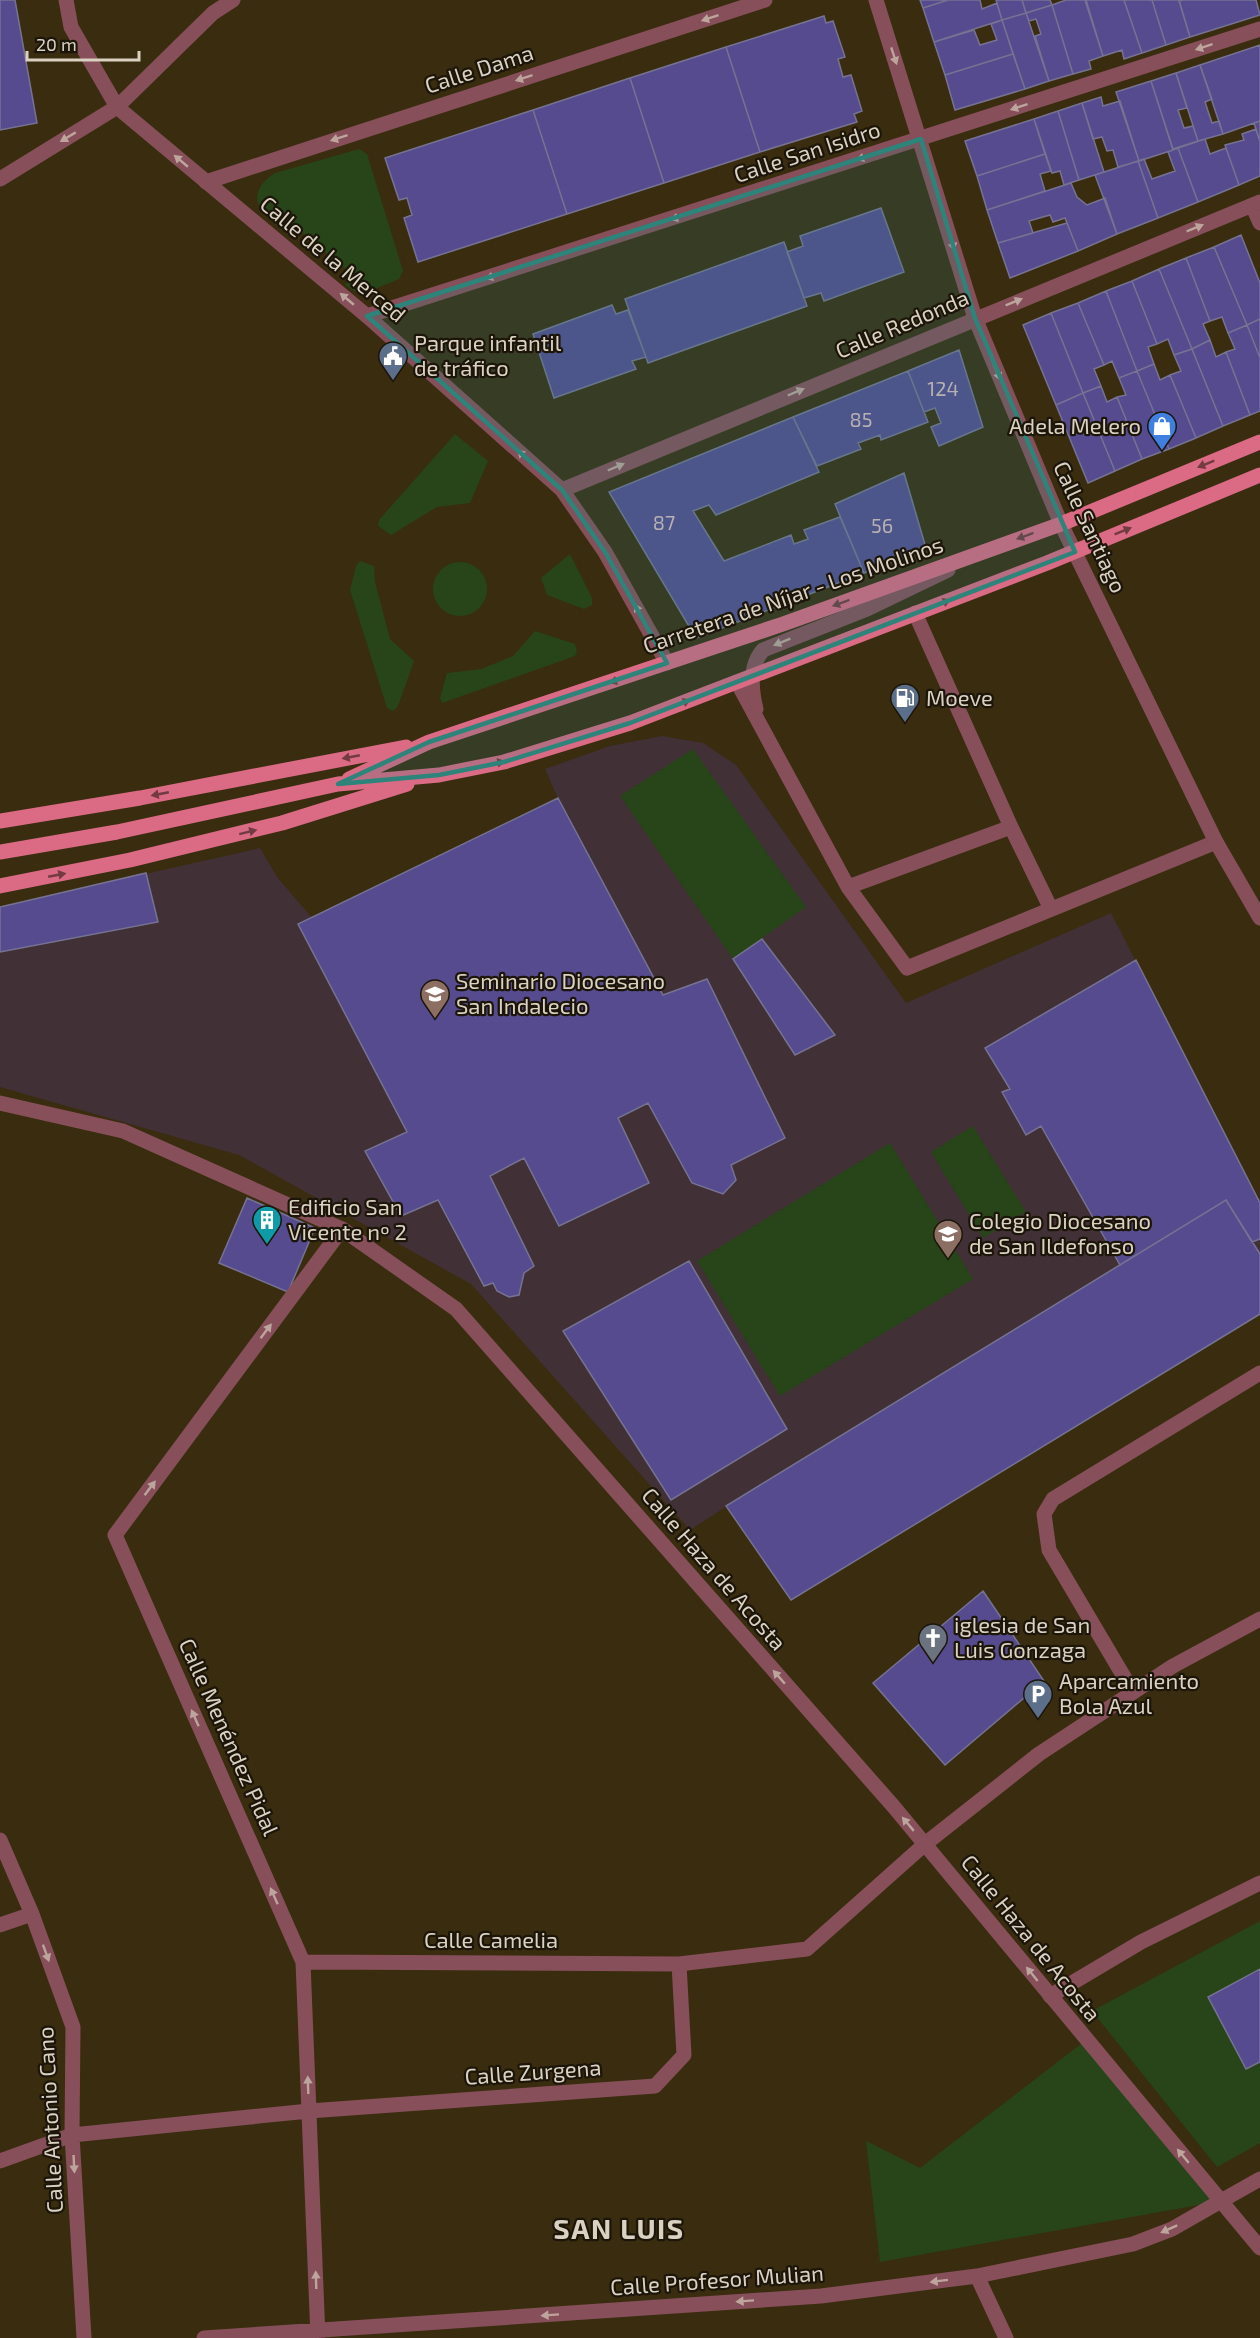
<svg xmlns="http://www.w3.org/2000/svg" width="1260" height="2338" viewBox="0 0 1260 2338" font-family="'Exo 2',sans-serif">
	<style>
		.education { fill: #423037 }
		.green { fill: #274519 }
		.building { fill: #564b8f; stroke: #767392; stroke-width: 1.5 }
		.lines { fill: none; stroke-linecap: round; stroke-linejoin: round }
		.service { stroke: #864f5a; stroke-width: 15 }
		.minor { stroke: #864f5a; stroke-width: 15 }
		.tertiary { stroke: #864f5a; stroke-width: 15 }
		.primary { stroke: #db6a85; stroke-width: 15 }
		.oneway { fill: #bda49d }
		.oneway2 { fill: #723b41 }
		.marked { fill: #2d847a; fill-opacity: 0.2; stroke: #2d847a; stroke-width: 4.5; stroke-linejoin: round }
		.labels { text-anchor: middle; stroke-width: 4.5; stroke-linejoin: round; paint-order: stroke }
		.number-label { font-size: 20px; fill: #b9b0b4 }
		.street-label { font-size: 22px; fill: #dad1c1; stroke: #1c1509 }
		.poi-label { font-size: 22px; fill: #dad1c1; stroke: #1c1509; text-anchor: start }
		.district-label { font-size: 28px; font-weight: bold; letter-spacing: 1.5px; fill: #dad1c1; stroke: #1c1509 }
	</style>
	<rect width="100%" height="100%" fill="#3a2c0f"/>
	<path class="education" d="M 662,736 L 703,743 L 736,765 L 906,1003 L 1111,913 L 1260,1203 L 1260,1314 L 791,1600 L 727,1506 L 690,1530 L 471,1284 L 239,1155 L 0,1087 L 0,907 L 260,848 L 277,877 L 313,919 L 558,798 L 545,769 L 610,746 Z"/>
	<path class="green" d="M 359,149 L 367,154 L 403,271 L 399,279 L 365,293 L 354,291 L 345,285 L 353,275 L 279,214 L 273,221 C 251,207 252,187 275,173 Z
		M 455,434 L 488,461 L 470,503 L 437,507 L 391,535 L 378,526 L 379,520 Z
		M 570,554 L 592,598 L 592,605 L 584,609 L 547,595 L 541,578 Z
		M 360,561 L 374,566 L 375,582 L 390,639 L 414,661 L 398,706 L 393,711 L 387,708 L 350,590 L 356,566 Z
		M433 589a27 27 0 1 1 54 0a27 27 0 1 1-54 0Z
		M 535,631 L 575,644 L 577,651 L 575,656 L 442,703 L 440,698 L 447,673 L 481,669 L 513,656 Z
		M 693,749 L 806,907 L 733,959 L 620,796 Z
		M 973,1126 L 1026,1212 L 983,1238 L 931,1152 Z
		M 890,1143 L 973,1279 L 780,1396 L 697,1261 Z
		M 1260,1921 L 1260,2143 L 1217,2167 L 1092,2011 Z
		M 1086,2040 L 1221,2201 L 880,2262 L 866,2141 L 920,2168 Z"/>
	<path class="building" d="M 0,0 L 15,0 L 37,123 L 0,130 Z
		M 920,0 L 948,0 L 923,8 Z
		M 948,0 L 980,0 L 982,9 L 997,3 L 1002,20 L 934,42 L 923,8 Z
		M 996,0 L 1022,0 L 1026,13 L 1002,20 Z
		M 1022,0 L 1050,0 L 1052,5 L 1026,13 Z
		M 1066,0 L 1085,0 L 1103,56 L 1089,61 L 1091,69 L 1073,74 L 1052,5 Z
		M 1086,0 L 1124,0 L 1142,53 L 1124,59 L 1122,50 L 1103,56 Z
		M 1124,0 L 1152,0 L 1166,45 L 1142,53 Z
		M 1152,0 L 1179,0 L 1190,37 L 1166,45 Z
		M 1183,0 L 1256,0 L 1260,15 L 1190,37 L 1179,1 Z
		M 1052,5 L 1073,74 L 1049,81 L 1035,36 L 1041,34 L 1036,19 L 1029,21 L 1026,13 Z
		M 1026,13 L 1049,81 L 1025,89 L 1002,20 Z
		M 824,16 L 826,23 L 833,21 L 845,57 L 838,59 L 843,77 L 851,75 L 862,111 L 854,114 L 857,122 L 760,152 L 726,47 Z
		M 1002,20 L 1013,54 L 945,75 L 934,42 L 974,30 L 980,45 L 997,40 L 991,24 Z
		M 1260,45 L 1260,121 L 1223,134 L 1200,65 Z
		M 726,47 L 760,152 L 664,183 L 630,78 Z
		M 1013,54 L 1025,89 L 955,110 L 945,75 Z
		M 1200,65 L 1212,99 L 1205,102 L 1212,123 L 1219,121 L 1223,134 L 1198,141 L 1176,73 Z
		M 1176,73 L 1187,108 L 1178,110 L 1184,128 L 1193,126 L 1198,141 L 1173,149 L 1151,81 Z
		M 630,78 L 664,183 L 567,214 L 533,110 Z
		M 1151,81 L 1173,150 L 1139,161 L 1116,92 Z
		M 1101,97 L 1103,106 L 1120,101 L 1139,161 L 1118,167 L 1113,150 L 1107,151 L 1102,137 L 1093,139 L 1082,103 Z
		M 1082,103 L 1104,172 L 1079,180 L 1058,111 Z
		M 533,110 L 567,214 L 418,262 L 404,218 L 412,215 L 407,198 L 399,200 L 385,158 Z
		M 1058,111 L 1079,180 L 1064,185 L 1060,171 L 1052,173 L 1034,119 Z
		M 1034,119 L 1045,154 L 977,176 L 965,141 Z
		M 1260,121 L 1260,142 L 1254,123 Z
		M 1256,129 L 1260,142 L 1260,176 L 1239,185 L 1225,145 L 1244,140 L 1242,134 Z
		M 1205,139 L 1210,154 L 1226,148 L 1239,185 L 1198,202 L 1178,148 Z
		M 1178,148 L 1198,202 L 1158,218 L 1138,161 L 1144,159 L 1152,179 L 1175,171 L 1168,152 Z
		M 1045,154 L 1051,171 L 1040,174 L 1045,191 L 987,210 L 977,176 Z
		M 1138,161 L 1158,218 L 1117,234 L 1095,175 Z
		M 1071,183 L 1077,197 L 1087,205 L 1105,198 L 1117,234 L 1078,251 L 1065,218 L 1053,222 L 1050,215 L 1029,221 L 1033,233 L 998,243 L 987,210 Z
		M 881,208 L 904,272 L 824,301 L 821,293 L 804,298 L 787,252 L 803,246 L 800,236 Z
		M 1067,223 L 1078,251 L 1010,278 L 998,243 Z
		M 1241,235 L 1260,283 L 1260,319 L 1247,325 L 1214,247 Z
		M 784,242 L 807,306 L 648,363 L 625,299 Z
		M 1214,247 L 1247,325 L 1228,333 L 1222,317 L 1210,321 L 1186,258 Z
		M 1186,258 L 1210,321 L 1203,324 L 1210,340 L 1192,349 L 1159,269 Z
		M 1159,269 L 1192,349 L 1174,355 L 1168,339 L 1157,344 L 1132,281 Z
		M 1132,281 L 1157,344 L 1148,347 L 1154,364 L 1137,371 L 1106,291 Z
		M 1106,291 L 1137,371 L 1119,378 L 1112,361 L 1104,365 L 1078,303 Z
		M 1078,303 L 1104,365 L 1094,369 L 1101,386 L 1083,393 L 1051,313 Z
		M 612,305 L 616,314 L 628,310 L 646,357 L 632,361 L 636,369 L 554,398 L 533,334 Z
		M 1051,313 L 1083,393 L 1056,405 L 1023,325 Z
		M 1260,319 L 1260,358 L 1247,325 Z
		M 1247,325 L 1260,358 L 1260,411 L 1250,415 L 1226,352 L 1235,349 L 1228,333 Z
		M 1210,340 L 1216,357 L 1226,352 L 1250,415 L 1223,426 L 1192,349 Z
		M 1192,349 L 1223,426 L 1196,438 L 1170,375 L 1181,371 L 1174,355 Z
		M 959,350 L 983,427 L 939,446 L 931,427 L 941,423 L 935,408 L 924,412 L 908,371 Z
		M 1154,364 L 1160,380 L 1170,375 L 1196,438 L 1169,449 L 1137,371 Z
		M 908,371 L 928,422 L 881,440 L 880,435 L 858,443 L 861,449 L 817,466 L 793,417 Z
		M 1137,371 L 1169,449 L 1142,459 L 1117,397 L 1126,395 L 1119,378 Z
		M 1101,386 L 1107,402 L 1117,397 L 1142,459 L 1115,471 L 1083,393 Z
		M 1083,393 L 1115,471 L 1088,483 L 1056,405 Z
		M 793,417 L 819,472 L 716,515 L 709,505 L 693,511 L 724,561 L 791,535 L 794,544 L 808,539 L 804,530 L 840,517 L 864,573 L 696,638 L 609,492 Z
		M 904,473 L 926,548 L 864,573 L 835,504 Z
		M 558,798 L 663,995 L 707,979 L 785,1138 L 731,1165 L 736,1180 L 723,1194 L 692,1183 L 648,1103 L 618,1118 L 649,1183 L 559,1226 L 524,1158 L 490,1176 L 534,1266 L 524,1273 L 519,1295 L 509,1297 L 497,1291 L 493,1283 L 484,1286 L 438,1200 L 401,1216 L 365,1151 L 407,1132 L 298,924 Z
		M 146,873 L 158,922 L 0,952 L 0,907 Z
		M 762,939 L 835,1035 L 795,1055 L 733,959 Z
		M 1136,960 L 1260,1203 L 1260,1239 L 1252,1242 L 1226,1200 L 1120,1265 L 1041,1126 L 1026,1135 L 1002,1092 L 1010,1089 L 985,1048 Z
		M 247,1198 L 315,1228 L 288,1292 L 219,1263 Z
		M 1226,1200 L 1260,1254 L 1260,1314 L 791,1600 L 726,1506 Z
		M 689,1261 L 787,1429 L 671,1500 L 563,1331 Z
		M 983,1591 L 1044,1681 L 945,1765 L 873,1683 Z
		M 1260,1969 L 1260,2062 L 1246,2069 L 1208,1997 Z"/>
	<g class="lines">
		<path class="service" d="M 915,613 L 1011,827 L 1051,909
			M 737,682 L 848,887 L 907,968 L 1216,842
			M 756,709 C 751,689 749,666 763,650 L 867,609 L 948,570
			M 848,887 L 1011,827
			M 1050,1996 L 1141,1942 L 1260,1883"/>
		<path class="minor" d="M 0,179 L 117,107 L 213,13 L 233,0
			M 206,182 L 765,0
			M 1252,205 L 1260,223
			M 367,316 L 1260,29
			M 562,490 L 1260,202
			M 1133,1692 L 1049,1550 L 1044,1514 L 1053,1499 L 1260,1373
			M 0,1840 L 32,1914 L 73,2027 L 72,2135 L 84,2338
			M 0,1925 L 32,1914
			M 303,1962 L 679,1964 L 807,1949 L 925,1844 L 1039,1754 L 1173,1666 L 1260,1619
			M 0,2161 L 72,2135 L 309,2111 L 655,2086 L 684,2055 L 679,1964
			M 977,2276 L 1006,2338
			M 204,2338 L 821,2296 L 977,2276 L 1133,2244 L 1172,2229 L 1221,2201
			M 318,2338 L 303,1962 L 115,1535 L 342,1229"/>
		<path class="tertiary" d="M 66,0 L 71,27 L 117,107 L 367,316 L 562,490 L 605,552 L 667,663
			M 876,0 L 975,318 L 1061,524 L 1216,842 L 1260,918
			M 0,1103 L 123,1131 L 342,1229 L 456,1309 L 894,1807 L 1260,2248
			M 1221,2201 L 1260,2179"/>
		<path class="primary" d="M 349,779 L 429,742 L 783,624 L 1061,524 L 1260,442
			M 0,821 L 140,798 L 406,747
			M 0,852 L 117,832 L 338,784 L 439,775 L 504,762 L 630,723 L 1047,563 L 1260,475
			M 0,886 L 130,860 L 282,823 L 407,784"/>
	</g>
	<defs><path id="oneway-solid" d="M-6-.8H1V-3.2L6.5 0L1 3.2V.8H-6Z" transform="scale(1.5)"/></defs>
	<g class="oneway">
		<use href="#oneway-solid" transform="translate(710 18) rotate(162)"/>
		<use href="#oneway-solid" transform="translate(1204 47) rotate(162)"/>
		<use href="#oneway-solid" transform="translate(894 56) rotate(72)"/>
		<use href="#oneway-solid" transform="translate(524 78) rotate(162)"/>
		<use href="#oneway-solid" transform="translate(1019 107) rotate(162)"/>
		<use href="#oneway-solid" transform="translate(68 137) rotate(149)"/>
		<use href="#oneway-solid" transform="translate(339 138) rotate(162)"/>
		<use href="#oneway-solid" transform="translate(865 157) rotate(162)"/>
		<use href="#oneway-solid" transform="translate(181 161) rotate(-140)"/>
		<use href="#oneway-solid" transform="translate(679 217) rotate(162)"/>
		<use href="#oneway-solid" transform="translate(1195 228) rotate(-22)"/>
		<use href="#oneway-solid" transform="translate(952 242) rotate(73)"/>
		<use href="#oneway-solid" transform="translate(494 276) rotate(162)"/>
		<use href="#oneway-solid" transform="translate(347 299) rotate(-140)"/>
		<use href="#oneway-solid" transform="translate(1014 302) rotate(-22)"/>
		<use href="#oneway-solid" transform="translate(997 372) rotate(67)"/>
		<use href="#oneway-solid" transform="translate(796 392) rotate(-23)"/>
		<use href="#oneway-solid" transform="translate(524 456) rotate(-138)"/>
		<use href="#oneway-solid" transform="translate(616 467) rotate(-23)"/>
		<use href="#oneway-solid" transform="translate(639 612) rotate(-119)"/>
		<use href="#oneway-solid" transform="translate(782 642) rotate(158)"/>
		<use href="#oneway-solid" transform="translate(266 1331) rotate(-53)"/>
		<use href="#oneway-solid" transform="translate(150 1488) rotate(-53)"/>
		<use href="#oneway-solid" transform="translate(779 1677) rotate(-131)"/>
		<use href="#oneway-solid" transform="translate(195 1718) rotate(-114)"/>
		<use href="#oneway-solid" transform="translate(908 1824) rotate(-130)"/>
		<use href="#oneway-solid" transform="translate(274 1896) rotate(-114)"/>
		<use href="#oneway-solid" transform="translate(46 1953) rotate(70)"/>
		<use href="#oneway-solid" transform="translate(1032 1974) rotate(-129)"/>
		<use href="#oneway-solid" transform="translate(308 2085) rotate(-92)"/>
		<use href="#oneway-solid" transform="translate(1183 2156) rotate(-130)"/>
		<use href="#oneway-solid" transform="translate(74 2164) rotate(87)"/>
		<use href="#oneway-solid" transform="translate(1169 2229) rotate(156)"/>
		<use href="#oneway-solid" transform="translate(316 2280) rotate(-92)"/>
		<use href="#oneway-solid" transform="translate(939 2281) rotate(173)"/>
		<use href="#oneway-solid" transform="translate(745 2301) rotate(176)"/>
		<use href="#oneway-solid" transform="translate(550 2315) rotate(176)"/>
	</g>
	<g class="oneway2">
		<use href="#oneway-solid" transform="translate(1206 464) rotate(158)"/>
		<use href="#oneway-solid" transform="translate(1123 531) rotate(-22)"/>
		<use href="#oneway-solid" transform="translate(1025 536) rotate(160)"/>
		<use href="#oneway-solid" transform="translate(841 603) rotate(160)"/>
		<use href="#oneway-solid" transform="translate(942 603) rotate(-21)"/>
		<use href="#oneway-solid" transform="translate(618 680) rotate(161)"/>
		<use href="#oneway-solid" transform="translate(682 703) rotate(-21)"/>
		<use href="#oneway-solid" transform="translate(351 757) rotate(169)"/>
		<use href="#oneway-solid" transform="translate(496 763) rotate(-12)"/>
		<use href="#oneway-solid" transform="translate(160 794) rotate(169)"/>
		<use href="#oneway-solid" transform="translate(248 832) rotate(-14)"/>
		<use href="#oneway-solid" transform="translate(57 875) rotate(-11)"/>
	</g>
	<path class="marked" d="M 921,139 L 975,318 L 1075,552 L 630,723 L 504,762 L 439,775 L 338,784 L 429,742 L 667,663 L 605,552 L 562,490 L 367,316 Z"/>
	<defs>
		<g id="civic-pin" transform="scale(1.5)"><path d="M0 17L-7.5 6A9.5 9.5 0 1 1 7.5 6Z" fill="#5c6f8a" stroke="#1c1509"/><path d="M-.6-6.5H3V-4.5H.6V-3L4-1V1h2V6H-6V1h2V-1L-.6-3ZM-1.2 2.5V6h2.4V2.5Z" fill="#fff"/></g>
		<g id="shop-pin" transform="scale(1.5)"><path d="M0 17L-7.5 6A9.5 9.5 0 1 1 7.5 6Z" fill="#3f7fe0" stroke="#1c1509"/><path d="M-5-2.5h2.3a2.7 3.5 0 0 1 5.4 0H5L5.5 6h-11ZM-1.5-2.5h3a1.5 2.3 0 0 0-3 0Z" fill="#fff"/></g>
		<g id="fuel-pin" transform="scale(1.5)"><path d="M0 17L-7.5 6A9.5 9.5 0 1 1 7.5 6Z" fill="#5c6f8a" stroke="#1c1509"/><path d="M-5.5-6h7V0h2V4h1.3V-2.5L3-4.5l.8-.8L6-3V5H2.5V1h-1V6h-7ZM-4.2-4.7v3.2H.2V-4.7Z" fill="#fff"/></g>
		<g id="university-pin" transform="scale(1.5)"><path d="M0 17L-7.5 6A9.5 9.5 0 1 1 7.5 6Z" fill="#8d6e63" stroke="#1c1509"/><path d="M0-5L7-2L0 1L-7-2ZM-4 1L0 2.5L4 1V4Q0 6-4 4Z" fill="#fff"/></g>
		<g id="building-pin" transform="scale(1.5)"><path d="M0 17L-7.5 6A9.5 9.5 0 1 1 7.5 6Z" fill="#0f9aa8" stroke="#1c1509"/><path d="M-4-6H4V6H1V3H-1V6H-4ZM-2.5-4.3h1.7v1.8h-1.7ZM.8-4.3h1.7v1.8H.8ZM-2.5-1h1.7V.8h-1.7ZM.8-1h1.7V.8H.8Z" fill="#fff"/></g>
		<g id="school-pin" transform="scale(1.5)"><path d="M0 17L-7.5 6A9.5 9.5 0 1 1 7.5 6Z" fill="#8d6e63" stroke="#1c1509"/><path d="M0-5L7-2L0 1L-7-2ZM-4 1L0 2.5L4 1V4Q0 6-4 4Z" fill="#fff"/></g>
		<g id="church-pin" transform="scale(1.5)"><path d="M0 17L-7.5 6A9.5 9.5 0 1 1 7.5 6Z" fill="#6b7280" stroke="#1c1509"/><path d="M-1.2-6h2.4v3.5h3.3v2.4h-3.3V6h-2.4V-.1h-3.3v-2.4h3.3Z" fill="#fff"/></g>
		<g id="parking-pin" transform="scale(1.5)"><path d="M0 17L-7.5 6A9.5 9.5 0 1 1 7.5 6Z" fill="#5c6f8a" stroke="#1c1509"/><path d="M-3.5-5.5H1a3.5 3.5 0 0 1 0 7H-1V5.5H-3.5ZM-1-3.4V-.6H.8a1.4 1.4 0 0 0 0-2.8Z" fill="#fff"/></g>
	</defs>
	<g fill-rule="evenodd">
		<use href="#civic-pin" x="393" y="356"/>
		<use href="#shop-pin" x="1162" y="426"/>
		<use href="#fuel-pin" x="905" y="698"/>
		<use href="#university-pin" x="435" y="994"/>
		<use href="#building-pin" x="267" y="1220"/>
		<use href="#school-pin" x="948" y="1234"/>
		<use href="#church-pin" x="933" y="1638"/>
		<use href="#parking-pin" x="1038" y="1694"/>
	</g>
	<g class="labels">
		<g class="number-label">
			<text x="943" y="396">124</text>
			<text x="861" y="427">85</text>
			<text x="664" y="530">87</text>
			<text x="882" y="533">56</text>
		</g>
		<g class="street-label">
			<text transform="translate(479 69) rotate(-18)" y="8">Calle Dama</text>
			<text transform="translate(807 152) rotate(-18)" y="8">Calle San Isidro</text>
			<text transform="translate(333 259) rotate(40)" y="8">Calle de la Merced</text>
			<text transform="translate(902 324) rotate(-23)" y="8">Calle Redonda</text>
			<text transform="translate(1090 527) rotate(65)" y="8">Calle Santiago</text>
			<text transform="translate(793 595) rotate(-19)" y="8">Carretera de Níjar - Los Molinos</text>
			<text transform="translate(714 1569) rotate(49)" y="8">Calle Haza de Acosta</text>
			<text transform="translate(229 1737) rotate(66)" y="8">Calle Menéndez Pidal</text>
			<text transform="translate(1031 1938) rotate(51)" y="8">Calle Haza de Acosta</text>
			<text x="491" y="1948">Calle Camelia</text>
			<text transform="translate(533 2072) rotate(-4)" y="8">Calle Zurgena</text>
			<text transform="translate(50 2120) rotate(-93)" y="8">Calle Antonio Cano</text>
			<text transform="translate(717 2280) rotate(-4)" y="8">Calle Profesor Mulian</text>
		</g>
		<g class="poi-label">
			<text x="414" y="351">Parque infantil<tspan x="414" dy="25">de tráfico</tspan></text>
			<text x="1141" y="434" text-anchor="end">Adela Melero</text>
			<text x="926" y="706">Moeve</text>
			<text x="456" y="989">Seminario Diocesano<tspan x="456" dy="25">San Indalecio</tspan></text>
			<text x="288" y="1215">Edificio San<tspan x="288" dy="25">Vicente nº 2</tspan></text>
			<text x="969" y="1229">Colegio Diocesano<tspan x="969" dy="25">de San Ildefonso</tspan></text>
			<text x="954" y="1633">iglesia de San<tspan x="954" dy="25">Luis Gonzaga</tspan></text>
			<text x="1059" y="1689">Aparcamiento<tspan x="1059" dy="25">Bola Azul</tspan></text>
		</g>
		<g class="district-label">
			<text x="619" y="2239">SAN LUIS</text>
		</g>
	</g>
	<path d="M27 51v9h112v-9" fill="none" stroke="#dad1c1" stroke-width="3"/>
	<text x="36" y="51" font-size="18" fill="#dad1c1" stroke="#1c1509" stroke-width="4.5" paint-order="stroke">20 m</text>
</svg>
